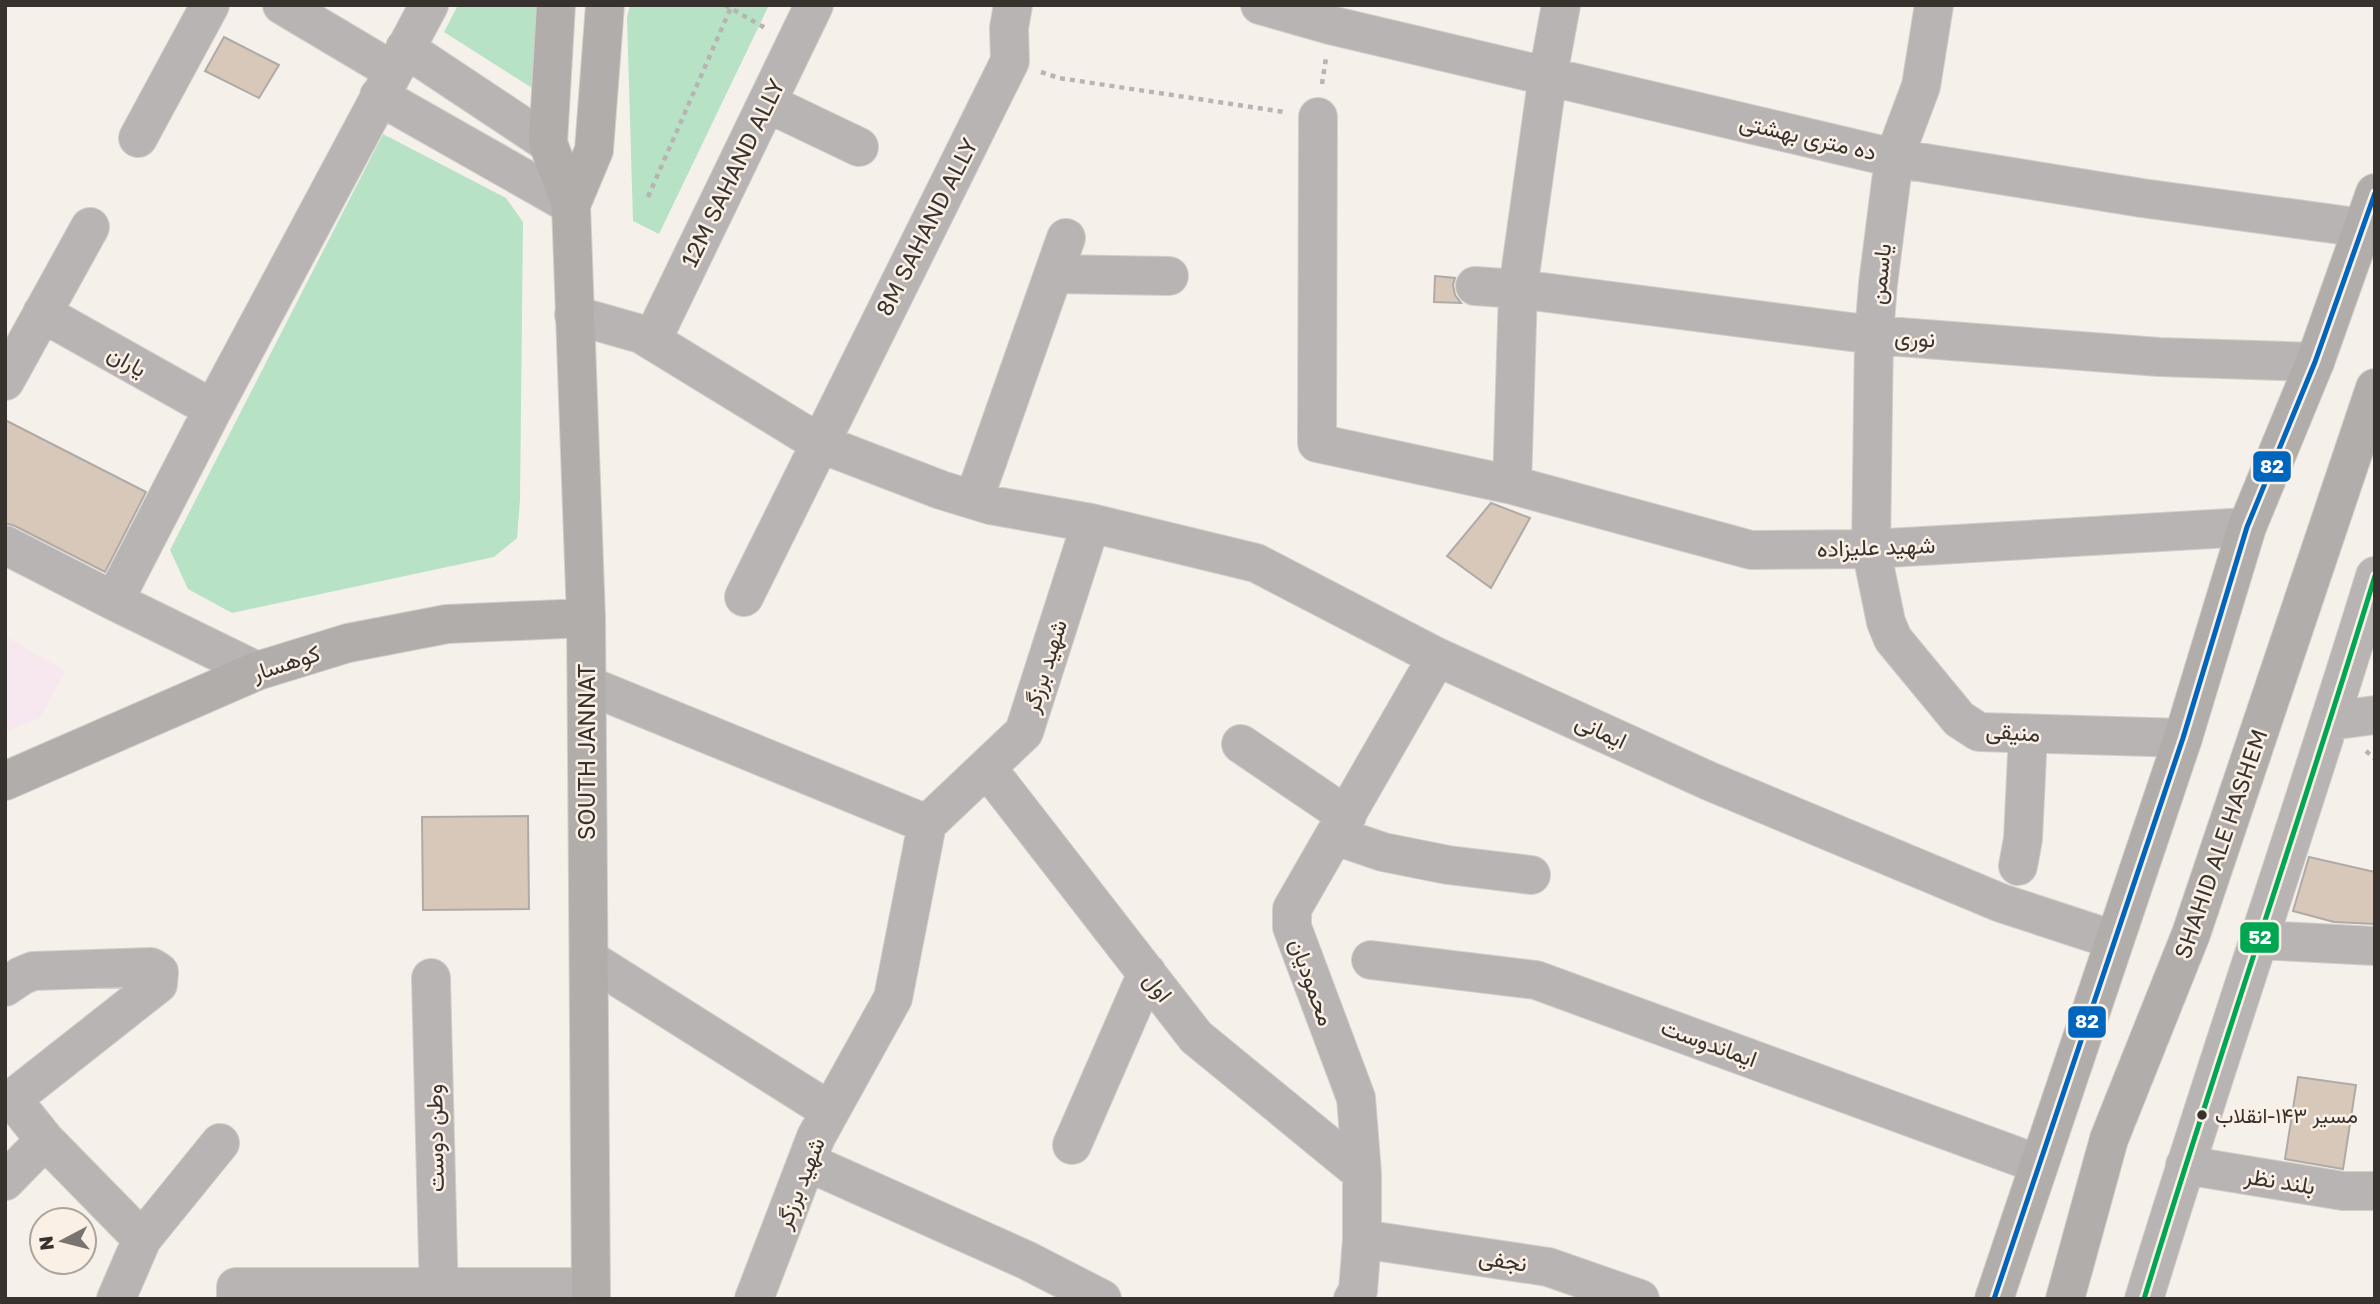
<svg xmlns="http://www.w3.org/2000/svg" width="2380" height="1304" viewBox="0 0 2380 1304" font-family="'Golos Text',Vazirmatn,sans-serif">
	<style>
		.education { fill: #f6e8ee }
		.green { fill: #b7e2c6 }
		.building { fill: #d8c8ba; stroke: #afaaa6; stroke-width: 2 }
		.lines { fill: none; stroke-linecap: round; stroke-linejoin: round }
		.minor-casing { stroke: #d3ceca; stroke-width: 40 }
		.major-casing { stroke: #d3ceca; stroke-width: 40 }
		.path { stroke: #b8b4b3; stroke-width: 4.5; stroke-dasharray: 5 5; stroke-linecap: butt }
		.minor { stroke: #b8b4b4; stroke-width: 38 }
		.major { stroke: #b1adaa; stroke-width: 38 }
		.bus-1-casing { stroke: #fbf0e6; stroke-width: 10 }
		.bus-2-casing { stroke: #fbf0e6; stroke-width: 10 }
		.bus-1 { stroke: #0065bd; stroke-width: 5 }
		.bus-2 { stroke: #00a651; stroke-width: 5 }
		.bus-dot { fill: #37322e; stroke: #fbf0e6; stroke-width: 2.5 }
		.labels { text-anchor: middle; stroke-width: 5; stroke-linejoin: round; paint-order: stroke }
		.bus-label { font-size: 21px; fill: #37322e; stroke: #fbf0e6; text-anchor: start }
		.street-label { font-size: 23px; fill: #37322e; stroke: #fbf0e6 }
		.line-badge { stroke: #fbf0e6; stroke-width: 2.5 }
		.badge-label { font-size: 19px; text-anchor: middle; font-weight: bold; fill: #fff }
	</style>
	<rect width="100%" height="100%" fill="#f6f0eb"/>
	<path class="education" d="M 5,636 L 65,671 L 40,718 L 5,732 Z"/>
	<path class="green" d="M 458,5 L 547,5 L 540,93 L 444,32 Z
		M 630,5 L 769,5 L 659,234 L 633,221 L 627,17 Z
		M 383,134 L 506,198 L 523,222 L 520,500 L 517,538 L 494,557 L 232,613 L 188,589 L 170,550 Z"/>
	<path class="building" d="M 224,37 L 279,65 L 259,98 L 205,71 Z
		M 1435,276 L 1455,278 L 1453,285 L 1455,295 L 1461,303 L 1434,302 Z
		M 5,420 L 146,492 L 105,572 L 15,526 L 5,523 Z
		M 1491,503 L 1530,518 L 1491,588 L 1447,556 Z
		M 528,816 L 529,909 L 423,910 L 422,817 Z
		M 2309,857 L 2375,872 L 2375,924 L 2334,922 L 2293,911 Z
		M 2298,1077 L 2356,1085 L 2343,1169 L 2285,1159 Z"/>
	<g class="lines">
		<g class="minor-casing">
			<path id="minor" d="M 282,5 L 393,71
				M 1260,5 L 1330,25 L 1894,158 L 2142,198 L 2363,228
				M 1934,5 L 1921,86 L 1894,158 L 1878,284 L 1874,335 L 1871,549 L 1886,622 L 1893,639 L 1959,719 L 1979,732 L 2183,738
				M 405,48 L 548,143
				M 379,96 L 571,205
				M 767,103 L 859,147
				M 1318,117 L 1317,443 L 1512,485 L 1518,289 L 1548,75 L 1561,5
				M 138,138 L 210,5
				M 1054,274 L 1169,276
				M 1475,286 L 1518,289 L 1874,335 L 2159,357 L 2315,362
				M 42,313 L 213,409
				M 574,315 L 641,334 L 819,443 L 941,490 L 990,505 L 1091,523 L 1024,732 L 927,824 L 893,998 L 816,1137 L 754,1299
				M 652,340 L 814,5
				M 5,381 L 90,227
				M 1512,485 L 1751,550 L 1871,549 L 2247,527
				M 974,499 L 1066,238
				M 1091,523 L 1256,563 L 1437,657 L 1709,781 L 2001,903 L 2114,940
				M 5,545 L 114,601
				M 744,597 L 1010,61 L 1009,28 L 1013,5
				M 257,671 L 114,601 L 213,409 L 429,5
				M 587,685 L 927,824
				M 2330,721 L 2375,715
				M 1241,744 L 1347,816
				M 987,768 L 1196,1037 L 1362,1173
				M 1336,836 L 1383,852 L 1448,865 L 1531,875
				M 2018,866 L 2023,839 L 2028,734
				M 2259,940 L 2375,946
				M 589,959 L 830,1111
				M 1371,960 L 1536,980 L 2038,1164
				M 431,978 L 439,1299
				M 5,987 L 21,976 L 33,971 L 151,967 L 159,972 L 158,984 L 21,1092 L 19,1099 L 21,1110 L 45,1140 L 142,1239
				M 1072,1145 L 1147,973
				M 807,1162 L 1026,1260 L 1102,1299
				M 2185,1165 L 2343,1191 L 2375,1191
				M 5,1181 L 45,1140
				M 1362,1239 L 1548,1267 L 1640,1299
				M 116,1299 L 142,1239 L 220,1143
				M 236,1299 L 236,1287 L 591,1287
				M 1353,1299 L 1358,1291 L 1362,1239 L 1362,1173 L 1356,1098 L 1292,927 L 1292,909 L 1437,657
				M 2144,1299 C 2218,1057 2301,818 2375,576"/>
		</g>
		<g class="major-casing">
			<path id="major" d="M 556,5 L 548,143 L 571,205 L 586,618 L 591,1299
				M 571,205 L 594,150 L 605,5
				M 5,781 L 257,671 L 348,643 L 447,624 L 586,618
				M 1994,1299 L 2183,738 L 2247,527 L 2315,362 L 2375,193
				M 2065,1299 L 2109,1139 L 2191,934 L 2375,388"/>
		</g>
		<path class="path" d="M 725,5 L 767,29
			M 1041,72 L 1059,78 L 1284,112
			M 1322,84 L 1326,58
			M 648,197 L 732,5
			M 2366,751 L 2375,759"/>
		<use href="#minor" class="minor"/>
		<use href="#major" class="major"/>
		<g class="bus-1-casing">
			<path id="bus-1" d="M 1994,1299 L 2183,738 L 2247,527 L 2315,362 L 2375,193"/>
		</g>
		<g class="bus-2-casing">
			<path id="bus-2" d="M 2144,1299 C 2218,1057 2301,818 2375,576"/>
		</g>
		<use href="#bus-1" class="bus-1"/>
		<use href="#bus-2" class="bus-2"/>
	</g>
	<circle class="bus-dot" cx="2202" cy="1115" r="6"/>
	<g class="labels">
		<g class="bus-label">
			<text x="2215" y="1123">مسیر ۱۴۳-انقلاب</text>
		</g>
		<g class="street-label">
			<text transform="translate(1808 137) rotate(13)" y="8">ده متری بهشتی</text>
			<text transform="translate(733 173) rotate(-64)" y="8">12M SAHAND ALLY</text>
			<text transform="translate(927 227) rotate(-63)" y="8">8M SAHAND ALLY</text>
			<text transform="translate(1880 274) rotate(-84)" y="8">یاسمن</text>
			<text transform="translate(1915 338) rotate(4)" y="8">نوری</text>
			<text transform="translate(127 361) rotate(29)" y="8">یاران</text>
			<text transform="translate(1876 547) rotate(-2)" y="8">شهید علیزاده</text>
			<text transform="translate(286 663) rotate(-18)" y="8">کوهسار</text>
			<text transform="translate(1045 666) rotate(-72)" y="8">شهید برزگر</text>
			<text transform="translate(1601 731) rotate(25)" y="8">ایمانی</text>
			<text transform="translate(2013 732) rotate(4)" y="8">منیقی</text>
			<text transform="translate(587 752) rotate(-90)" y="8">SOUTH JANNAT</text>
			<text transform="translate(2221 844) rotate(-71)" y="8">SHAHID ALE HASHEM</text>
			<text transform="translate(1312 982) rotate(70)" y="8">محمودیان</text>
			<text transform="translate(1158 987) rotate(52)" y="8">اول</text>
			<text transform="translate(1709 1043) rotate(20)" y="8">ایماندوست</text>
			<text transform="translate(435 1138) rotate(-91)" y="8">وطن دوست</text>
			<text transform="translate(2280 1181) rotate(9)" y="8">بلند نظر</text>
			<text transform="translate(800 1183) rotate(-68)" y="8">شهید برزگر</text>
			<text transform="translate(1503 1260) rotate(9)" y="8">نجفی</text>
		</g>
	</g>
	<g class="line-badge">
		<rect x="2252" y="450" width="40" height="33" rx="7" fill="#0065bd"/>
		<rect x="2239" y="921" width="41" height="33" rx="7" fill="#00a651"/>
		<rect x="2067" y="1005" width="40" height="34" rx="7" fill="#0065bd"/>
	</g>
	<g class="badge-label">
		<text x="2272" y="473">82</text>
		<text x="2260" y="944">52</text>
		<text x="2087" y="1028">82</text>
	</g>
	<rect width="2380" height="1304" fill="none" stroke="#37322e" stroke-width="14"/>
	<g transform="translate(63 1241) rotate(263)"><circle r="33" fill="#fbf0e6" stroke="#ada49c" stroke-width="2"/>
	<path d="M0-5L12 26L0 18L-12 26Z" fill="#7a7470"/>
	<text y="-10" font-size="19" font-weight="bold" text-anchor="middle" fill="#37322e">N</text>
	</g>
</svg>
